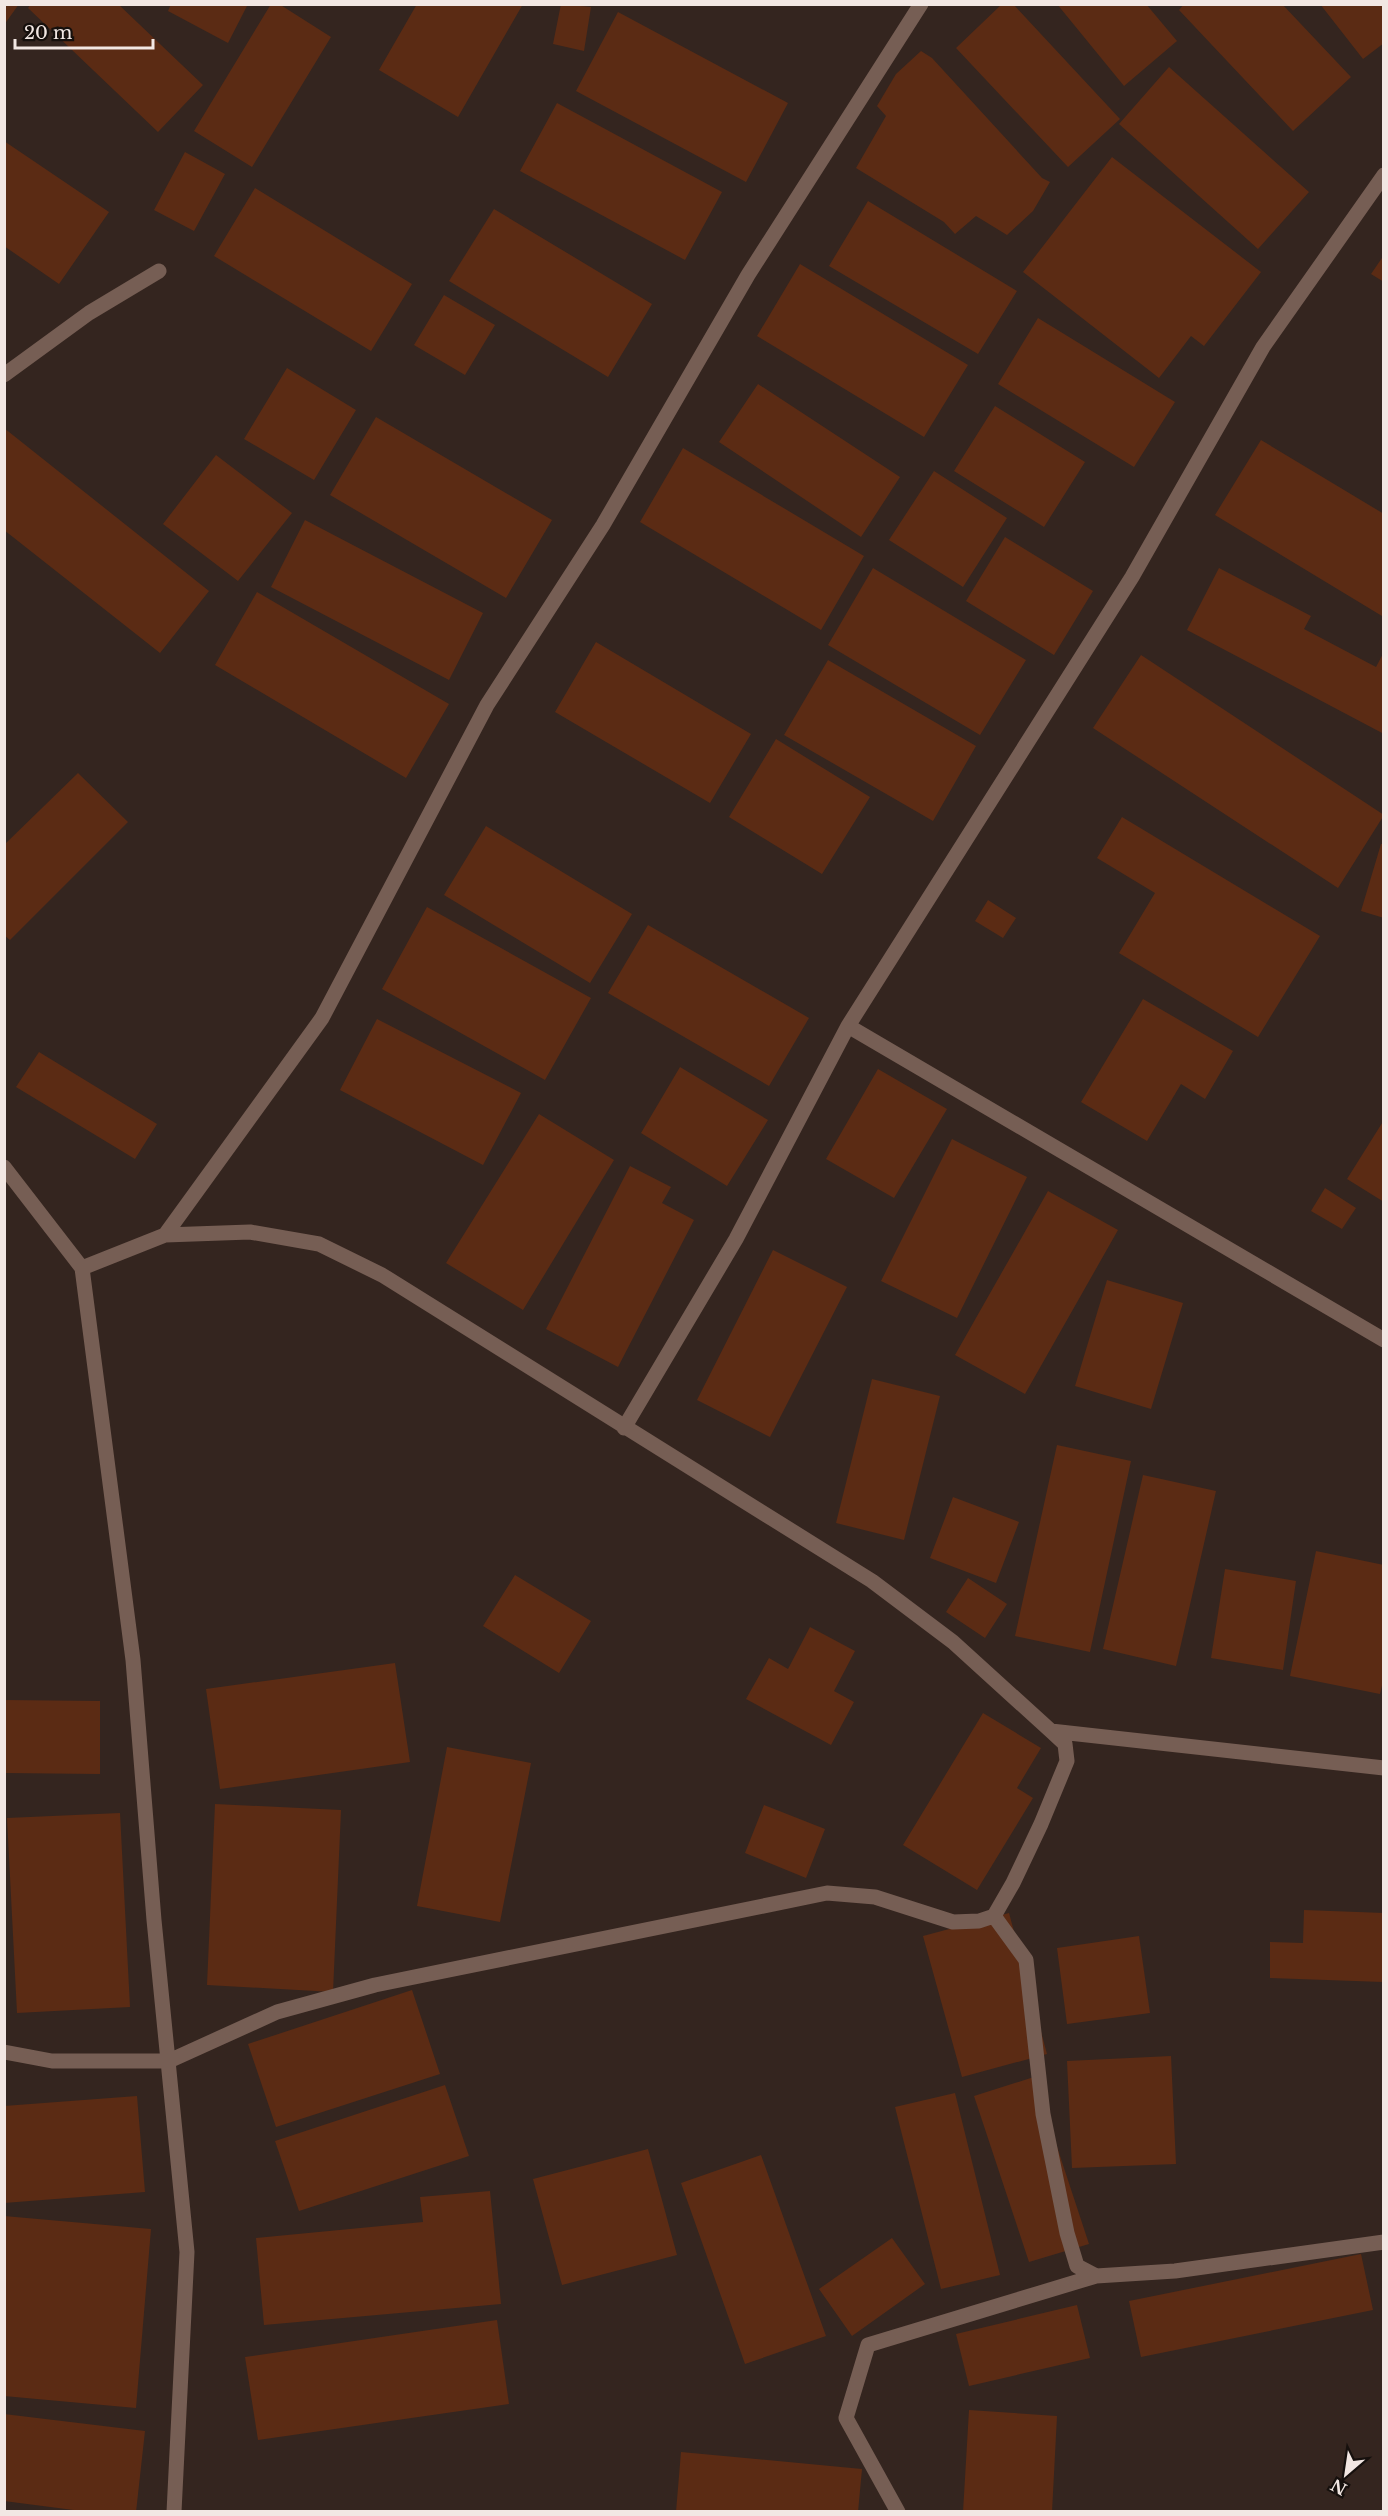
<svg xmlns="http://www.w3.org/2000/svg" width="1388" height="2516" viewBox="0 0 1388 2516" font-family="'Libre Baskerville',serif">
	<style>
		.building { fill: #5b2b14 }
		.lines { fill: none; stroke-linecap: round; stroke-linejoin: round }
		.minor { stroke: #765e54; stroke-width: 15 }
	</style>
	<rect width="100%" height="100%" fill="#34251f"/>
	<path class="building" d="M 4,4 L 19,4 L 4,25 Z
		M 31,4 L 118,4 L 203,85 L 158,132 L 28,8 Z
		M 171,4 L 248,4 L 228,43 L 168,11 Z
		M 271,4 L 279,4 L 331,37 L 252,167 L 194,131 Z
		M 417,4 L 523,4 L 458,117 L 379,70 Z
		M 561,4 L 591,7 L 584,51 L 553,44 Z
		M 1002,4 L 1013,4 L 1120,119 L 1068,167 L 956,48 Z
		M 1057,4 L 1146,4 L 1177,41 L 1124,86 Z
		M 1184,4 L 1282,4 L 1351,77 L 1293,131 L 1179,10 Z
		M 1320,4 L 1384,4 L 1384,43 L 1363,59 Z
		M 618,12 L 788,103 L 746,182 L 576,91 Z
		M 921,51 L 932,58 L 1042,178 L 1050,182 L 1033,211 L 1007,235 L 976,216 L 955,234 L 944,222 L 856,168 L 886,116 L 877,106 L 896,74 Z
		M 1169,67 L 1309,192 L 1258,249 L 1119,124 Z
		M 557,103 L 722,192 L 685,260 L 520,171 Z
		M 4,141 L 109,212 L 59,284 L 4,246 Z
		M 185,152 L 225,174 L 194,231 L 154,210 Z
		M 1112,157 L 1261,272 L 1204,346 L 1191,336 L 1159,378 L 1023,272 Z
		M 255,188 L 412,284 L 371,351 L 214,256 Z
		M 868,201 L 1017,291 L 978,354 L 829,266 Z
		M 494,209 L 652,304 L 608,377 L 449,281 Z
		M 1384,255 L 1384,282 L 1371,274 Z
		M 800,264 L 968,365 L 924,437 L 757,336 Z
		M 444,295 L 495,325 L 465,375 L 414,345 Z
		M 1038,318 L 1175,402 L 1134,467 L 998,384 Z
		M 287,368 L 356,410 L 314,480 L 244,439 Z
		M 758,384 L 900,477 L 861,537 L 719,442 Z
		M 995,406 L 1085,462 L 1044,527 L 954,471 Z
		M 376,417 L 552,520 L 506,598 L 330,495 Z
		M 4,428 L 209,591 L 160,653 L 4,530 Z
		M 1261,440 L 1384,514 L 1384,612 L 1382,616 L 1215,515 Z
		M 683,448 L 864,556 L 821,630 L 640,522 Z
		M 216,455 L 292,513 L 238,581 L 163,524 Z
		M 934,471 L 1007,518 L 963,587 L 889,540 Z
		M 305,520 L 483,613 L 449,680 L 271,587 Z
		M 1005,537 L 1093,591 L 1054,655 L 966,601 Z
		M 873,568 L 1026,660 L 980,735 L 828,645 Z
		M 1219,568 L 1311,616 L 1304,629 L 1376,667 L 1384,652 L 1384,734 L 1187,630 Z
		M 257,592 L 449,704 L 406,778 L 215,665 Z
		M 596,642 L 751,734 L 710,803 L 555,712 Z
		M 1141,655 L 1384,815 L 1338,888 L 1093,728 Z
		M 828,660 L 976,746 L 933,821 L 784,735 Z
		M 776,739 L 870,797 L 822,874 L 729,817 Z
		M 78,773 L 128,822 L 10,940 L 4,935 L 4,845 Z
		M 1122,817 L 1320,936 L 1258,1037 L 1119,953 L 1155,893 L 1097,858 Z
		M 486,826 L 632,914 L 590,983 L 444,895 Z
		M 1381,844 L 1384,844 L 1384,918 L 1361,911 Z
		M 988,900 L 1016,918 L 1003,938 L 975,921 Z
		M 427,907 L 591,998 L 545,1080 L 382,989 Z
		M 648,925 L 809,1018 L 769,1086 L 608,993 Z
		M 1143,999 L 1233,1051 L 1205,1099 L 1181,1084 L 1147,1141 L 1081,1102 Z
		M 377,1019 L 521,1093 L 483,1165 L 340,1090 Z
		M 39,1052 L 157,1124 L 135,1159 L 16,1087 Z
		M 680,1067 L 768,1120 L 727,1186 L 641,1133 Z
		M 878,1069 L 947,1109 L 894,1198 L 826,1159 Z
		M 539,1114 L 614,1160 L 523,1310 L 446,1263 Z
		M 1384,1120 L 1384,1202 L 1347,1179 Z
		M 952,1139 L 1027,1177 L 957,1318 L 881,1281 Z
		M 630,1166 L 671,1187 L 662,1203 L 694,1220 L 618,1367 L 546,1329 Z
		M 1325,1188 L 1356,1208 L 1342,1229 L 1311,1211 Z
		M 1048,1191 L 1118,1230 L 1025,1394 L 955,1355 Z
		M 773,1250 L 847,1287 L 770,1437 L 697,1400 Z
		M 1107,1280 L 1183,1303 L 1151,1409 L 1075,1386 Z
		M 872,1379 L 940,1396 L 904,1540 L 836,1523 Z
		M 1057,1445 L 1131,1461 L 1090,1652 L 1015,1636 Z
		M 1143,1475 L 1216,1491 L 1176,1666 L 1103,1649 Z
		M 953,1497 L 1019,1522 L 996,1583 L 930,1558 Z
		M 1316,1551 L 1384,1565 L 1384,1677 L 1380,1694 L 1290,1676 Z
		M 1225,1569 L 1296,1581 L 1283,1670 L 1211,1658 Z
		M 515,1575 L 591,1621 L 559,1673 L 483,1626 Z
		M 968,1578 L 1007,1604 L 985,1638 L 946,1612 Z
		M 810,1627 L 855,1651 L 834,1691 L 854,1702 L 831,1745 L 746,1699 L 769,1658 L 788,1669 Z
		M 395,1663 L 410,1762 L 220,1789 L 206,1689 Z
		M 4,1700 L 100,1701 L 100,1774 L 4,1773 Z
		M 983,1713 L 1041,1748 L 1017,1788 L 1033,1798 L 977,1890 L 903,1845 Z
		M 447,1747 L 531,1763 L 500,1922 L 417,1906 Z
		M 215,1804 L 341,1810 L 333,1992 L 207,1985 Z
		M 764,1805 L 825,1829 L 806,1878 L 745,1853 Z
		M 120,1813 L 130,2007 L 17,2013 L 7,1818 Z
		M 1304,1910 L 1384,1913 L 1383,1982 L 1270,1978 L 1270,1942 L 1303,1943 Z
		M 1009,1913 L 1047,2054 L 962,2077 L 923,1936 Z
		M 1139,1936 L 1150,2013 L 1067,2024 L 1057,1948 Z
		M 412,1990 L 440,2074 L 276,2127 L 248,2044 Z
		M 1171,2056 L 1176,2164 L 1072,2168 L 1067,2061 Z
		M 1034,2077 L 1089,2244 L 1029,2262 L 974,2096 Z
		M 445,2085 L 469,2156 L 299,2211 L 275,2141 Z
		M 955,2093 L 1000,2275 L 941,2289 L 895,2107 Z
		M 137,2096 L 145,2192 L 4,2203 L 4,2106 Z
		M 648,2149 L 677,2255 L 562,2285 L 533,2179 Z
		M 761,2155 L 826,2336 L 745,2364 L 681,2183 Z
		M 490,2191 L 501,2304 L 264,2325 L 256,2238 L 423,2222 L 420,2197 Z
		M 4,2216 L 151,2229 L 136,2408 L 4,2396 Z
		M 892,2238 L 925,2284 L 852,2336 L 819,2289 Z
		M 1361,2254 L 1373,2310 L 1141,2357 L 1129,2301 Z
		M 1077,2305 L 1090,2358 L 969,2386 L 956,2334 Z
		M 497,2320 L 509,2404 L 258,2440 L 245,2357 Z
		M 969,2410 L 1057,2416 L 1052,2512 L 963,2512 Z
		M 4,2414 L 145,2431 L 136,2512 L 89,2512 L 4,2501 Z
		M 681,2452 L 862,2469 L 858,2512 L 676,2512 Z"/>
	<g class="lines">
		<path class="minor" d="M 4,375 L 89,313 L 159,271
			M 848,1026 L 1384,1340
			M 4,1167 L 82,1268 L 133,1660 L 154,1920 L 187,2252 L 174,2512
			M 165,1235 L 322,1018 L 487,705 L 603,525 L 748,275 L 921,4
			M 624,1428 L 736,1239 L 848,1026 L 1132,577 L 1263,347 L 1384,175
			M 1051,1731 L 1384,1768
			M 994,1916 L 1026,1960 L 1043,2114 L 1067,2233 L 1077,2266 L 1096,2276 L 1175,2271 L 1384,2242
			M 4,2052 L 52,2061 L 169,2061 L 277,2012 L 375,1985 L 827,1893 L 875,1897 L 953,1922 L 979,1921 L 994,1916 L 1013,1883 L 1041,1824 L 1067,1761 L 1065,1744 L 1051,1731 L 953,1642 L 872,1581 L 382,1275 L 319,1244 L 250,1232 L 165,1235 L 82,1268
			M 898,2512 L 846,2418 L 868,2345 L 1096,2276"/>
	</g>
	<rect width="1388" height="2516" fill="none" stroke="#f2e7e3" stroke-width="12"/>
	<g transform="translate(1346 2474) rotate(209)" stroke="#16100d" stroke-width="4.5" paint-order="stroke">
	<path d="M0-4.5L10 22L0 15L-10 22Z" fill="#f2e7e3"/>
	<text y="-9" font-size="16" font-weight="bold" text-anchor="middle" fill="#f2e7e3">N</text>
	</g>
	<path d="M15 39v9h138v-9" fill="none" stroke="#f2e7e3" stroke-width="3"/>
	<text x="24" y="39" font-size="18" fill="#f2e7e3" stroke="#16100d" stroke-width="4.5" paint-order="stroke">20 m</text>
</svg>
